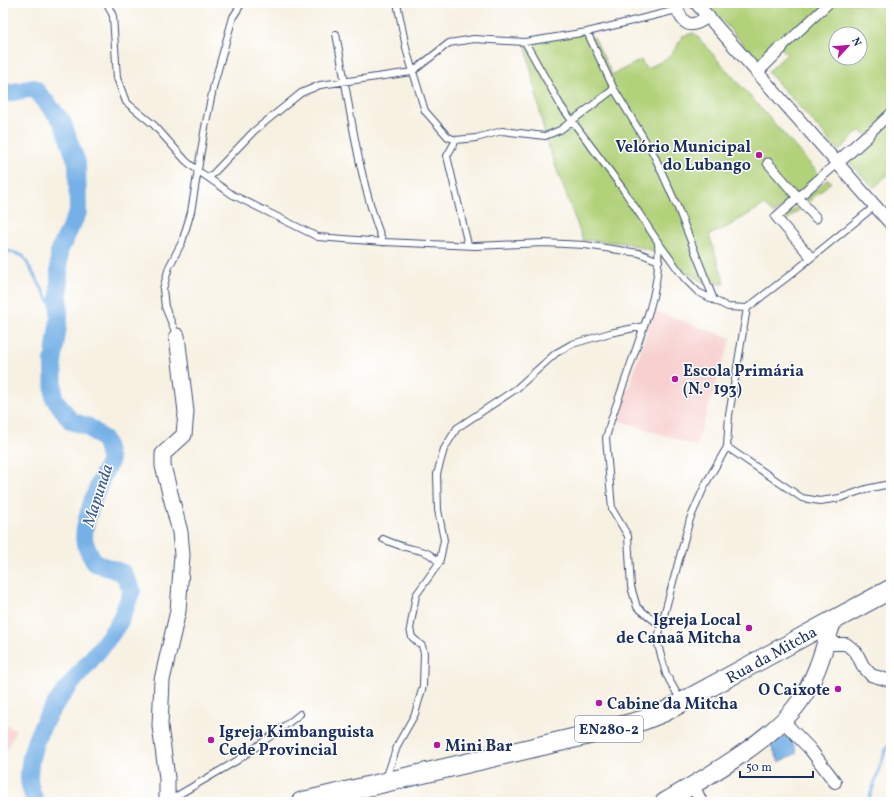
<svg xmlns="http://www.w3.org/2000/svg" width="894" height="805" viewBox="0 0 894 805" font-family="Vollkorn,serif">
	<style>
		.built { fill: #f7d0cf }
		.green { fill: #b2d27a; stroke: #66806c; fill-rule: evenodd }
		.water { fill: #74b0e6; stroke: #4870a2 }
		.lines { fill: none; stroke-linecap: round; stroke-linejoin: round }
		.stream { stroke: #74b0e6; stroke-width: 3 }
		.river { stroke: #74b0e6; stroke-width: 18 }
		.service-casing { stroke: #3c4c72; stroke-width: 8 }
		.pedestrian-casing { stroke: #3c4c72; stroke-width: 11 }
		.minor-casing { stroke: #3c4c72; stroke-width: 14 }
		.tertiary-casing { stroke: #3c4c72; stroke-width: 17 }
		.secondary-casing { stroke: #3c4c72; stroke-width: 19 }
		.primary-casing { stroke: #3c4c72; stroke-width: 21 }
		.service { stroke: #fff; stroke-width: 6 }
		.pedestrian { stroke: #fff; stroke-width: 9 }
		.minor { stroke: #fff; stroke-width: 12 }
		.tertiary { stroke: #fff; stroke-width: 15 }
		.secondary { stroke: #fff; stroke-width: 17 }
		.primary { stroke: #fff; stroke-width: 19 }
		.poi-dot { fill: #b5179e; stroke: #fff; stroke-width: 1.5 }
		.labels { text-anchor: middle; stroke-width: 3; stroke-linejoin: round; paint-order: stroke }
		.shield { fill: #fff; stroke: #5f6d8e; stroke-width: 1 }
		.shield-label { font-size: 15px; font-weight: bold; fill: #1b2f5e }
		.poi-label { font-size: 16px; font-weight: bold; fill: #1b2f5e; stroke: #fff; text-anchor: start }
		.street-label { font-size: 16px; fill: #1b2f5e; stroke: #fff }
		.water-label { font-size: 17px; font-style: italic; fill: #3a5c8e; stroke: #fff }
	</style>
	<rect width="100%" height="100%" fill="#fff"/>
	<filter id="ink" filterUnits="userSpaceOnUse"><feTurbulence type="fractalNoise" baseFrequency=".025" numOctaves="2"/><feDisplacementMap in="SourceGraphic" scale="8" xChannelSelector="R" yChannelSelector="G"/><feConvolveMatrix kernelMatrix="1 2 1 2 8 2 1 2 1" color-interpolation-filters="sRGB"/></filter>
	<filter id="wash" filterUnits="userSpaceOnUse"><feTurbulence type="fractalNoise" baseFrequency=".012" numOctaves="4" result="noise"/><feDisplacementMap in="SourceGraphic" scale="16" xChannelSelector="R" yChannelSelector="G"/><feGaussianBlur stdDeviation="0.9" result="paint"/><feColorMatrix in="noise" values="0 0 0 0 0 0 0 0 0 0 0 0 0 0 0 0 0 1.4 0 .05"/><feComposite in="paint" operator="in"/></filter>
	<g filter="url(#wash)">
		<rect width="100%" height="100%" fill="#f7f1e2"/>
		<path class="built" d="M 654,311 L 731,338 L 696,446 L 618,420 Z
			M 3,724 L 16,729 L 3,759 Z"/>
		<path class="green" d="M 707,3 L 891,3 L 891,171 L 874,188 L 849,162 L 871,141 L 860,130 L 839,151 L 768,72 L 787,54 L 776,43 L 757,60 ZM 836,34 L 860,34 L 860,58 L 836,58 Z
			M 587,32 L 590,39 L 594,37 L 612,75 L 641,60 L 646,69 C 665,60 674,56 682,36 L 694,33 L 819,174 L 774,214 L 764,205 L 727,227 L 709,235 L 725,284 L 704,283 L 650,250 L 626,243 L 583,240 L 546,140 L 525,42 Z
			M 828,179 L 831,182 L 808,202 L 805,199 Z
			M 799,204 L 802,207 L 786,221 L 784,218 Z"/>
		<path class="water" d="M 789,734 L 797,753 L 779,762 L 770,743 Z"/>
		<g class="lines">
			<path class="stream" d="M 3,249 L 23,256 L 59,318
				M 868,802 L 885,752 L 891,739"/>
			<path class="river" d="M 3,94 L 34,88 L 62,121 L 77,163 L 78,212 L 59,251 L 59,318 L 53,362 L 54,398 L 71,421 L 89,427 L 105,441 L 110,462 C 101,476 80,527 85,543 C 87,550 92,557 95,563 L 123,573 L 132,590 C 128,600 124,614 118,624 C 87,673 31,712 29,775 C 28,784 33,794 35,802"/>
		</g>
	</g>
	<g filter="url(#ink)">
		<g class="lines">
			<g class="service-casing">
				<path id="service" d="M 107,3 L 113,16 L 117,78 L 126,102 L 154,125 L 186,161 L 197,170 L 233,195 L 318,237 L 383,242 L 475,246 L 544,243 L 585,245 L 639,253 L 659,261
					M 398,8 L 407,52 L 425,111 L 448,137 L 456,140 L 476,138 L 502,131 L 545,136 L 560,130 L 614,89
					M 587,32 L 614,89 L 654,155 L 677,206 L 714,300
					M 336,34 C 350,104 357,176 383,242
					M 525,42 L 561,106 L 623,189 L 658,242 L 685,279 L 698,292 L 728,307 L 747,308
					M 456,140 L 447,156 L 468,245
					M 209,178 L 254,131 L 301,93 L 320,85 L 412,72 L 449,43 L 474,39 L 525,42 L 544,39 L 587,32 L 677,10
					M 644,326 L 611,420 L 606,438 L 612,509 L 628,536 L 631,587 L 637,607 L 661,626
					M 177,336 L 165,307 L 163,289 L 169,267 L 182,242 L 191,212 L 205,127 L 214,84 L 233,17 L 242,3
					M 727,447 L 802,498 L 820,501 L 840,498 L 866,489 L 885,485 L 891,487
					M 383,539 C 390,542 397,545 405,547 C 421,552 427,549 439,563
					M 681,701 L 666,674 L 657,641 L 690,519 L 706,483 L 727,447 L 729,415 L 747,308 L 790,275 L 875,206
					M 386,778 L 398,744 L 415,714 L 423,686 L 424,653 L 422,646 L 412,637 L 410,629 L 416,595 L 439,563 L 441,555 L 444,540 L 438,510 L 437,474 L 444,449 L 457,428 L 516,389 L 556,353 L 572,344 L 610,333 L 644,326 C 654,299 660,271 658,242
					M 168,801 L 238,760 C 259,745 280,730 300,714"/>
			</g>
			<g class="pedestrian-casing">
				<path id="pedestrian" d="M 781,48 L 829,3
					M 867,136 L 891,113
					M 768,163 L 816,218
					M 809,255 L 776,217 L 837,163"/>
			</g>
			<g class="minor-casing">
				<path id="minor" d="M 675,3 C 682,23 688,32 708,16
					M 696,3 L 891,224
					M 757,72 L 781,48
					M 837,163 L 867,136
					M 826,644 L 846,644 L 856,652 L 863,666 L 871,675 L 891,681
					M 784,722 L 810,749 L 835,782
					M 693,785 L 701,802"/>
			</g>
			<g class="tertiary-casing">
				<path id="tertiary" d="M 167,802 L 167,778 L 160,726 L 162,680 L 178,611 L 182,555 L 180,532 L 163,466 L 163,454 L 184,435 L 186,412 L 177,336"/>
			</g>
			<g class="secondary-casing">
				<path id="secondary" d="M 664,802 C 704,779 774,739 800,701 C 817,677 824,648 833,620"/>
			</g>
			<g class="primary-casing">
				<path id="primary" d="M 301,802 L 583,736 L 644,720 L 664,712 L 891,589"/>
			</g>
			<use href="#service" class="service"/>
			<use href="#pedestrian" class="pedestrian"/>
			<use href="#minor" class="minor"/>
			<use href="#tertiary" class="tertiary"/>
			<use href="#secondary" class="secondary"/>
			<use href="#primary" class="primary"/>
		</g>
	</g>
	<g class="poi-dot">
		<circle cx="759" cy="155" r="4"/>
		<circle cx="675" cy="379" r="4"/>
		<circle cx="749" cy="628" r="4"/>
		<circle cx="838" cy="689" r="4"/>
		<circle cx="599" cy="703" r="4"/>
		<circle cx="211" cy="740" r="4"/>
		<circle cx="437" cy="745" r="4"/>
	</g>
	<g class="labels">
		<rect class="shield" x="575" y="716" width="68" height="26" rx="3"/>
		<g class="shield-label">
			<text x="609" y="734">EN280-2</text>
		</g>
		<g class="poi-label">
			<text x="751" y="152" text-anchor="end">Velório Municipal<tspan x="751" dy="18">do Lubango</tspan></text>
			<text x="683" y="376">Escola Primária<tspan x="683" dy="18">(N.º 193)</tspan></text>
			<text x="741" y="625" text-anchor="end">Igreja Local<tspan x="741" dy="18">de Canaã Mitcha</tspan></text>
			<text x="830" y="695" text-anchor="end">O Caixote</text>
			<text x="607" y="709">Cabine da Mitcha</text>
			<text x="219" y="737">Igreja Kimbanguista<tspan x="219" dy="18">Cede Provincial</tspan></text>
			<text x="445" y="751">Mini Bar</text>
		</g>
		<g class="street-label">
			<text transform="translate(771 654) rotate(-29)" y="6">Rua da Mitcha</text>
		</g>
		<g class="water-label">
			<text transform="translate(97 495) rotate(-72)" y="6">Mapunda</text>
		</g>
	</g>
	<rect width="894" height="805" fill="none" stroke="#fff" stroke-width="16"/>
	<g transform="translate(848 46) rotate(64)"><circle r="19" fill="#ffffff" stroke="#a4acbf"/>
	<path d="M0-3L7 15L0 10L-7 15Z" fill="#b5179e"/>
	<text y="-6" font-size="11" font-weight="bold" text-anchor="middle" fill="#1b2f5e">N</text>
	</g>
	<path d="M740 771v6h73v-6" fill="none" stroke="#1b2f5e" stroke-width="2"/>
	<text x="746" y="771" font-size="12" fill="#1b2f5e" stroke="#ffffff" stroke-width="3" paint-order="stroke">50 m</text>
</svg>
